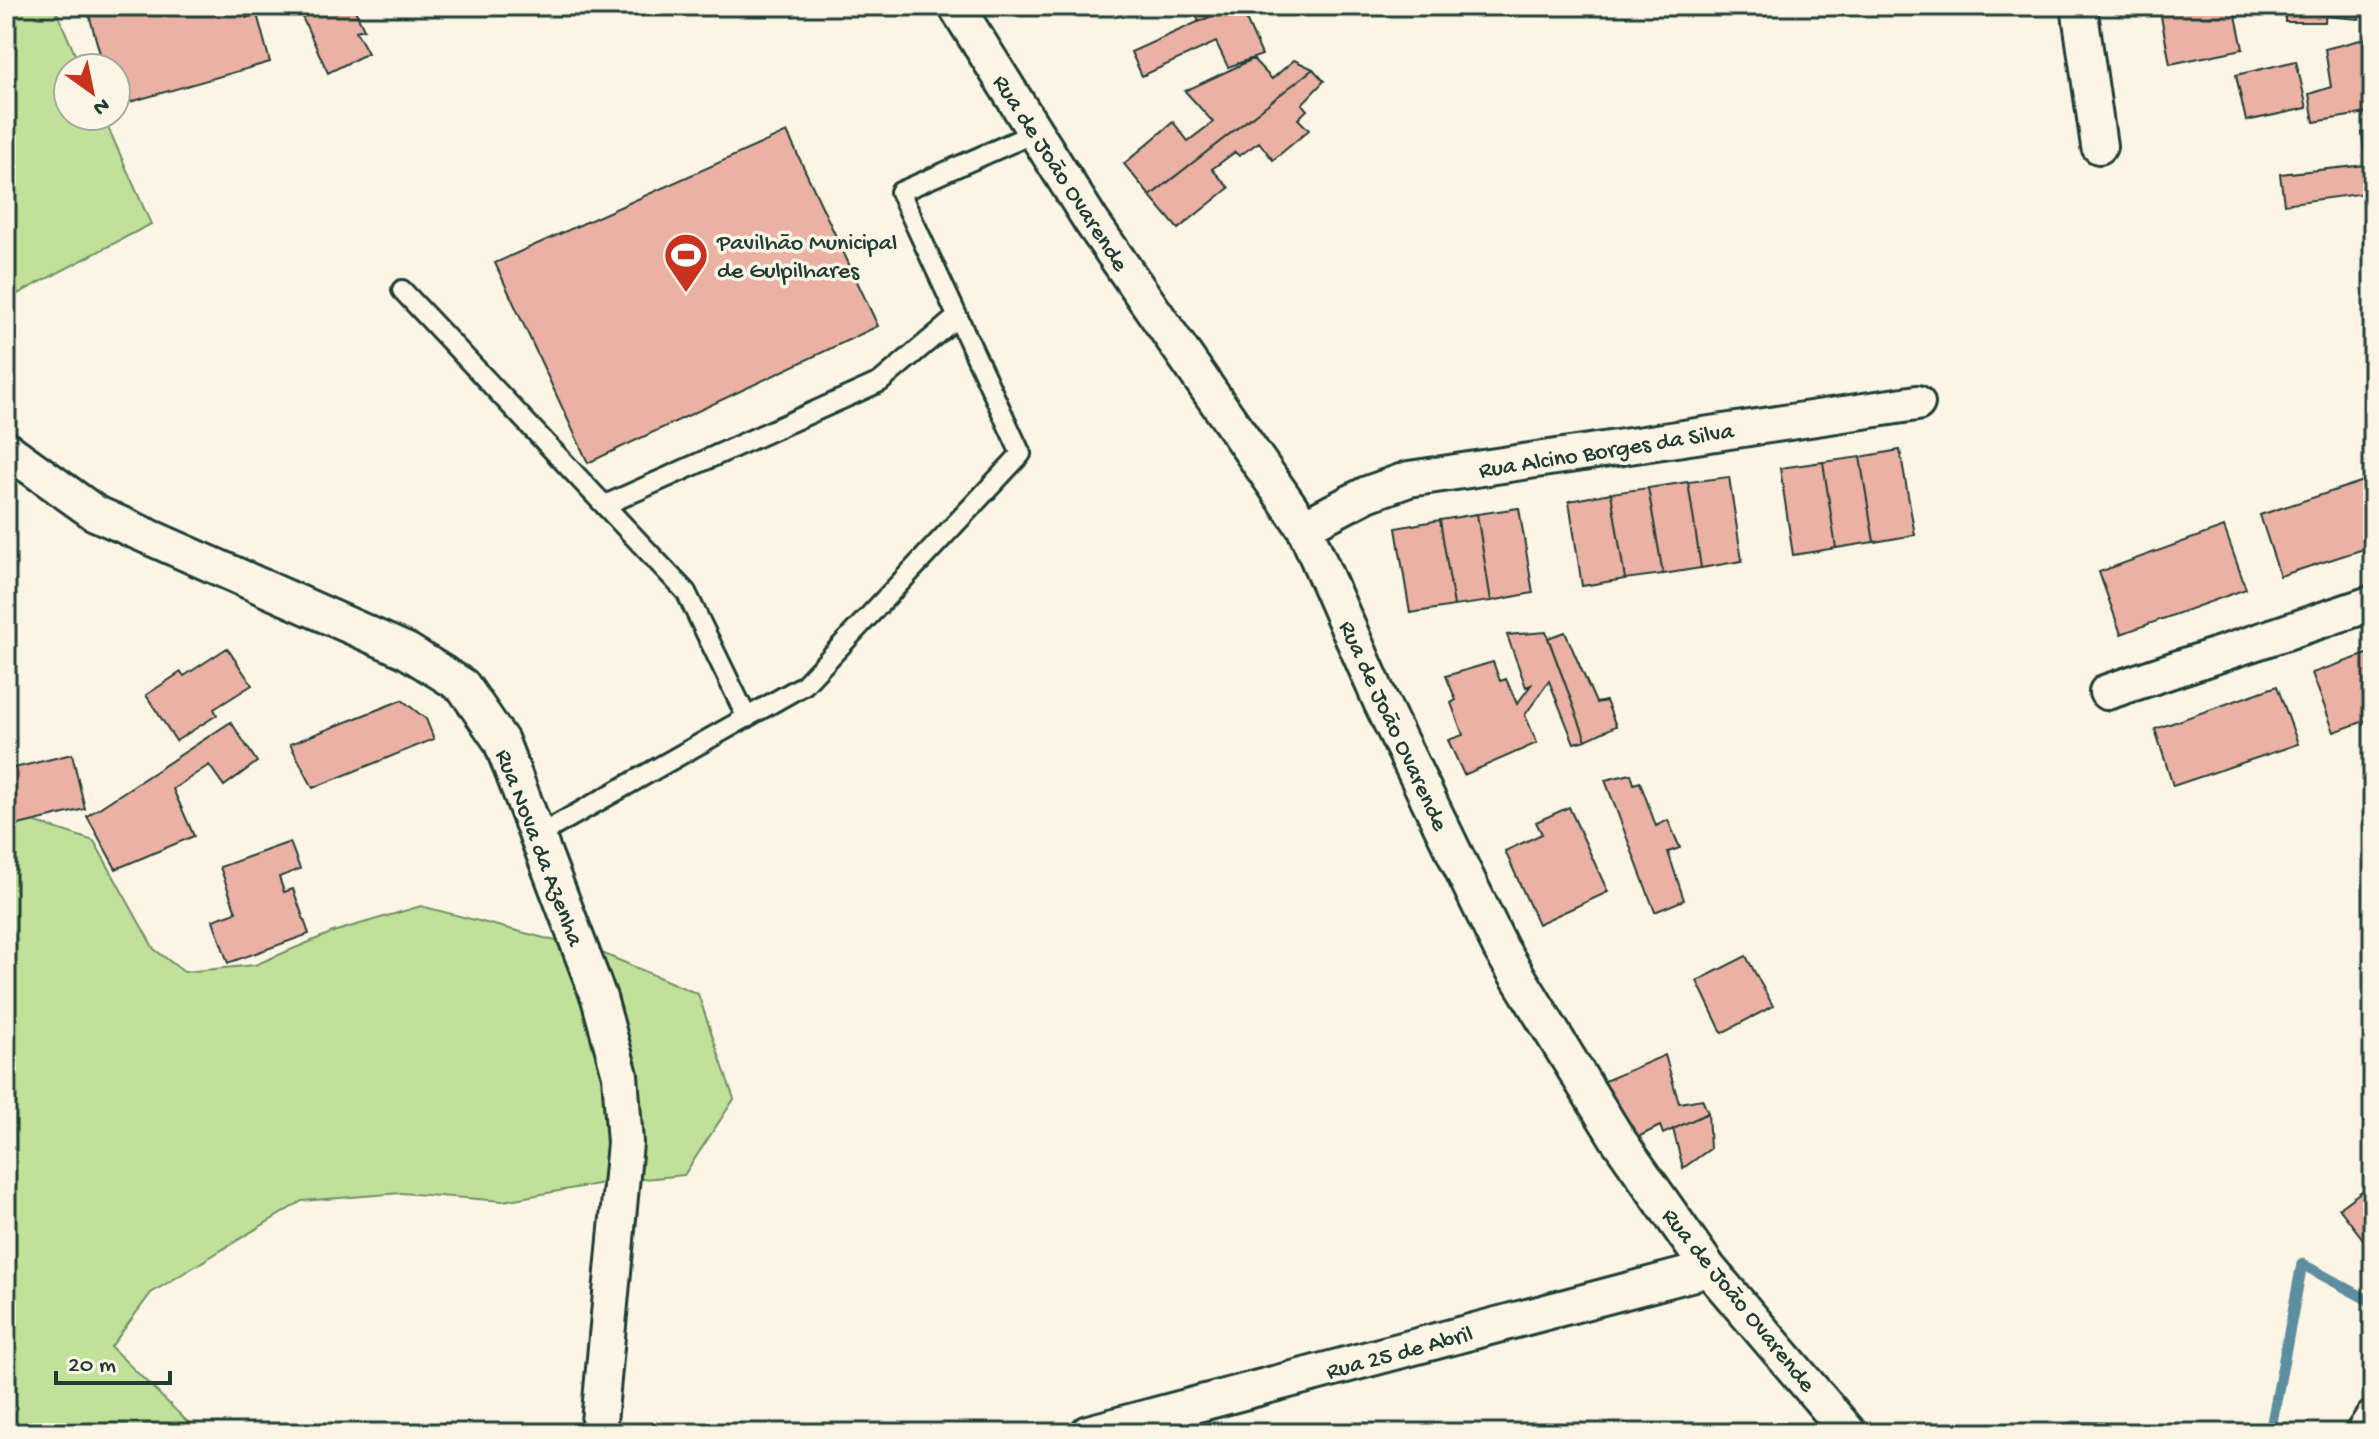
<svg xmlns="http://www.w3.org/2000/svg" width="2379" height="1439" viewBox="0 0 2379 1439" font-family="'Gochi Hand',sans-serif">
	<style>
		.green { fill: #c1e19a; stroke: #708f67; stroke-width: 2 }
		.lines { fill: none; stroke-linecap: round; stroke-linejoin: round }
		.stream { stroke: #5d8e9f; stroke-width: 11 }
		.building { fill: #ebb1a4; stroke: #1f3d34; stroke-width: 2 }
		.lane-casing { stroke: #1f3d34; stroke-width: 24 }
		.street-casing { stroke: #1f3d34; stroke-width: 40 }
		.lane { stroke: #fcf5e5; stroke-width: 18 }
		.street { stroke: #fcf5e5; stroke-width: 34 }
		.labels { text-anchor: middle; stroke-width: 7; stroke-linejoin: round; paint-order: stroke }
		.street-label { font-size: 24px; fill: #1f3d34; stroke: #fcf5e5 }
		.poi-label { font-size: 24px; fill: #1f3d34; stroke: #fcf5e5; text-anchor: start }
	</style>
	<rect width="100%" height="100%" fill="#fcf5e5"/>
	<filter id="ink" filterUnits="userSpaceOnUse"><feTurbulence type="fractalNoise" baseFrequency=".0125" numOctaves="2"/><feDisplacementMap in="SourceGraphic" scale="16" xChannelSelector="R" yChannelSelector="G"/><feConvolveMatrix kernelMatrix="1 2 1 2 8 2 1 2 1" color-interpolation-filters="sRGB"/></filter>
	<g filter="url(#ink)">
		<path class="green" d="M 6,6 L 54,6 L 81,68 L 68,68 L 68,116 L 103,116 L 151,224 L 6,300 Z
			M 6,817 L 21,817 L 94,841 L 154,949 L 184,972 L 255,965 L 333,932 L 421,906 L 602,953 L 698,994 L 734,1099 L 684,1175 L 603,1183 L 503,1201 L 401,1193 L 302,1201 L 151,1293 L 111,1347 L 199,1433 L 6,1433 Z"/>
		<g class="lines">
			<path class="stream" d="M 2052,1433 L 2074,1426 L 2223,1433
				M 2270,1433 L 2302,1264 L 2370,1301 L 2373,1308"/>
		</g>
		<path class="building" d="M 104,6 L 242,6 L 246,18 L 257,14 L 270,62 L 116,106 L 116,68 L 104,68 L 88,11 Z
			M 297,6 L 353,6 L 364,29 L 356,31 L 368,53 L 328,73 Z
			M 1192,6 L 1233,6 L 1199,22 Z
			M 1233,6 L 1240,6 L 1262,55 L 1228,67 L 1216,42 L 1142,76 L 1131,52 Z
			M 2159,6 L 2234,6 L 2243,49 L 2170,64 Z
			M 2285,6 L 2326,6 L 2325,22 L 2285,22 Z
			M 2326,6 L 2361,6 L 2361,13 L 2359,19 L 2326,16 Z
			M 2368,38 L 2373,57 L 2373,112 L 2314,122 L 2309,94 L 2331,87 L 2325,49 Z
			M 1253,59 L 1272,79 L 1294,60 L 1313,69 L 1150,196 L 1124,164 L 1173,122 L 1188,141 L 1213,122 L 1185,91 Z
			M 2296,61 L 2307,108 L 2246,121 L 2236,75 Z
			M 1313,69 L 1324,81 L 1302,104 L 1307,110 L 1298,119 L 1309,130 L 1273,160 L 1259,142 L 1239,156 L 1235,152 L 1212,169 L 1229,188 L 1178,229 L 1150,196 Z
			M 787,132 L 878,326 L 588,463 L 495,263 Z
			M 2373,132 L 2373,192 L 2284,204 L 2280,174 L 2366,165 L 2362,133 Z
			M 1900,450 L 1915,535 L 1874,542 L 1860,457 Z
			M 1860,457 L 1874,542 L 1836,548 L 1823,462 Z
			M 1823,462 L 1836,548 L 1793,555 L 1780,468 Z
			M 1729,477 L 1742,561 L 1701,568 L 1688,482 Z
			M 2373,478 L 2373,546 L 2280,576 L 2260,515 Z
			M 1688,482 L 1701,568 L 1663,574 L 1648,488 Z
			M 1648,488 L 1663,574 L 1625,579 L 1611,493 Z
			M 1611,493 L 1625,579 L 1582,586 L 1569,501 Z
			M 1519,508 L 1533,593 L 1491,601 L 1477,514 Z
			M 1477,514 L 1491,601 L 1454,606 L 1440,520 Z
			M 1440,520 L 1454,606 L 1410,613 L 1396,528 Z
			M 2224,527 L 2246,589 L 2121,634 L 2099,572 Z
			M 1546,632 L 1586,740 L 1574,743 L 1549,681 L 1525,715 L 1537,743 L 1464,775 L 1448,740 L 1463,735 L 1451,703 L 1456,700 L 1446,676 L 1493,662 L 1500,681 L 1506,679 L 1517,704 L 1531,685 L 1526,687 L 1507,635 Z
			M 1565,632 L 1596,703 L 1606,701 L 1616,726 L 1586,740 L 1548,638 Z
			M 227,648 L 252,685 L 214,709 L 217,715 L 176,741 L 146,695 L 181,672 L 184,676 Z
			M 2373,652 L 2373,718 L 2334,732 L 2312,673 Z
			M 2277,686 L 2298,744 L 2173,786 L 2155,729 Z
			M 402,700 L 426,719 L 434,739 L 313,788 L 290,744 Z
			M 231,722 L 257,762 L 224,786 L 209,765 L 173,789 L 194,836 L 116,869 L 87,816 Z
			M 72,754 L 85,809 L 6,828 L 6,770 Z
			M 1631,774 L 1634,784 L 1640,782 L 1656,826 L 1668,820 L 1680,848 L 1668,852 L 1684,900 L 1655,912 L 1605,780 Z
			M 1569,807 L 1608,892 L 1538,924 L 1505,851 L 1542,834 L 1536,822 Z
			M 290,842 L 300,869 L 279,877 L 284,892 L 293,889 L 309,934 L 228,963 L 213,920 L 236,912 L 220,867 Z
			M 1746,956 L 1773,1006 L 1722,1033 L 1697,981 Z
			M 1665,1055 L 1679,1103 L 1702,1099 L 1708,1113 L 1663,1134 L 1660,1126 L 1624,1144 L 1600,1083 Z
			M 1708,1113 L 1710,1149 L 1683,1168 L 1673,1129 Z
			M 2373,1183 L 2373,1252 L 2339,1208 Z"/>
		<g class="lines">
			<g class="lane-casing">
				<path id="lane" d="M 402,290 L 686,592 L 747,718
					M 605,505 L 880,382 L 957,317
					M 537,836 L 804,685 L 1021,454 L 900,192 L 1036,132"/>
			</g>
			<g class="street-casing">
				<path id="street" d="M 956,6 L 1091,221 L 1304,527 L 1381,702 L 1501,949 L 1617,1138 L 1709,1269 L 1849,1433
					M 2079,6 L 2099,146
					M 6,449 L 95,513 L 407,651 L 463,686 L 501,741 L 599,998 L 620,1075 L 625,1143 L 598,1433
					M 1304,527 L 1367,494 L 1409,479 L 1917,403
					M 2107,692 L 2373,603
					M 1088,1433 L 1709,1269
					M 2363,1433 L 2373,1418"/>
			</g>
			<use href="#lane" class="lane"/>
			<use href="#street" class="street"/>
		</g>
	</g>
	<defs>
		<g id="stadium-pin" transform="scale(2.3)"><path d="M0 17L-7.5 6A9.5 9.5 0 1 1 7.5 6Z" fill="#c8321e" stroke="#fcf5e5"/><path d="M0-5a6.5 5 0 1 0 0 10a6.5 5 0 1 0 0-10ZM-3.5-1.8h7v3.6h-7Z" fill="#fff"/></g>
	</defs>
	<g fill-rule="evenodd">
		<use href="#stadium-pin" x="686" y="255"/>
	</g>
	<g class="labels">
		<g class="street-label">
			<text transform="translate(1062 172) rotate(57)" y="8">Rua de João Ovarende</text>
			<text transform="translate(1606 449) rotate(-9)" y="8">Rua Alcino Borges da Silva</text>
			<text transform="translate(1395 725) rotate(65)" y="8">Rua de João Ovarende</text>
			<text transform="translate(541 847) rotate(69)" y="8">Rua Nova da Azenha</text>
			<text transform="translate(1740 1299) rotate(51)" y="8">Rua de João Ovarende</text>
			<text transform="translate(1399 1351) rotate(-15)" y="8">Rua 25 de Abril</text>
		</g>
		<g class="poi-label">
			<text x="717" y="249">Pavilhão Municipal<tspan x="717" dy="28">de Gulpilhares</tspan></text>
		</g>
	</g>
	<rect width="2379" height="1439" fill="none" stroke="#fcf5e5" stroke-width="32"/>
	<rect x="16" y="16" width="2347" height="1407" fill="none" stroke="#1f3d34" stroke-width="3" filter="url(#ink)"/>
	<g transform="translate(92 92) rotate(147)"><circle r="38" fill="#fcf5e5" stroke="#a4ab9e" stroke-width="2"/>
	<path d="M0-6L14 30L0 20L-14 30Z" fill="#c8321e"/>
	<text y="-12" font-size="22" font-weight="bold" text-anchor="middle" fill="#1f3d34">N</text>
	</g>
	<path d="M56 1371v12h114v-12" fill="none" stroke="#1f3d34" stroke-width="4"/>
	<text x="68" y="1371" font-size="24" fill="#1f3d34" stroke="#fcf5e5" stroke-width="6" paint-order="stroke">20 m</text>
</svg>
